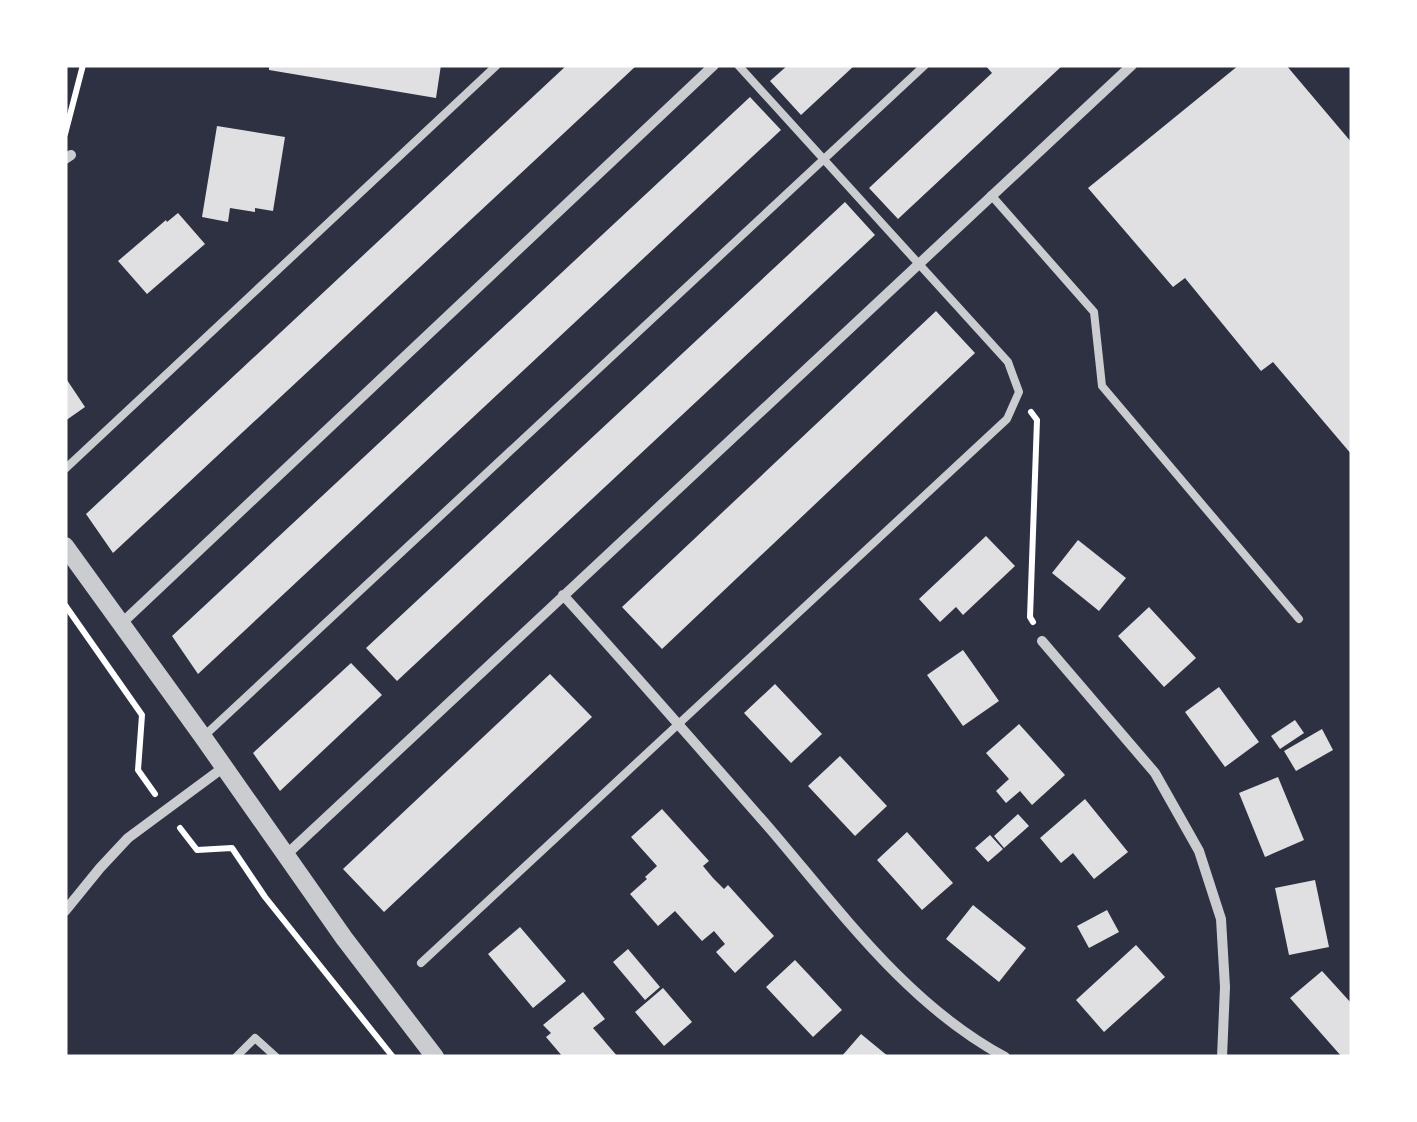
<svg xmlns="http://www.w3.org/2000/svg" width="1417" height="1122" viewBox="0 0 1417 1122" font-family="Montserrat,sans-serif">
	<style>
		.building { fill: #e0e0e3 }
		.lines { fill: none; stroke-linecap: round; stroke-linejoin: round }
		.path { stroke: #fff; stroke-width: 6 }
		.service { stroke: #caccd0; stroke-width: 8 }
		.minor { stroke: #caccd0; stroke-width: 10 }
		.tertiary { stroke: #caccd0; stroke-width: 18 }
	</style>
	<rect width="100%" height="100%" fill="#2d3142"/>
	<path class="building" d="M 269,65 L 441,65 L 436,98 L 269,70 Z
		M 567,65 L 637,65 L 113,553 L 86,514 Z
		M 788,65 L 855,65 L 801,115 L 770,81 Z
		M 985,65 L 1063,65 L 898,219 L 869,188 L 992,73 Z
		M 1239,65 L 1286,65 L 1352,143 L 1352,455 L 1273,362 L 1261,371 L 1185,278 L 1173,287 L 1088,188 Z
		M 750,97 L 781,130 L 198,674 L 172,636 Z
		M 217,126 L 285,137 L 273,211 L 255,208 L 255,212 L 230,208 L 228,222 L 202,217 Z
		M 845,202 L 875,235 L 397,681 L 366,648 Z
		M 178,213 L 205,244 L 147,294 L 118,261 L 166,220 L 167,222 Z
		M 936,311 L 975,353 L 662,649 L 622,607 Z
		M 65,377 L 85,407 L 65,421 Z
		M 986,536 L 1015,566 L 963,615 L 956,607 L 940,622 L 919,599 Z
		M 1078,540 L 1126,578 L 1099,611 L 1052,573 Z
		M 1149,607 L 1196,658 L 1164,687 L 1118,636 Z
		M 963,650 L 999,701 L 963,726 L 927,675 Z
		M 351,663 L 382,695 L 280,791 L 253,753 Z
		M 550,674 L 592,717 L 384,912 L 343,869 Z
		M 775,684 L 822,734 L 791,763 L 744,713 Z
		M 1219,687 L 1259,742 L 1225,767 L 1185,712 Z
		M 1295,720 L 1304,733 L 1280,749 L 1271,736 Z
		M 1019,724 L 1065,775 L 1032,805 L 1020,791 L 1006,803 L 996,791 L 1009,779 L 986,753 Z
		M 1322,729 L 1333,750 L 1296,771 L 1284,751 Z
		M 840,756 L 887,806 L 855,836 L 808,786 Z
		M 1278,777 L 1304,840 L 1265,857 L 1239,793 Z
		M 1085,799 L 1128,852 L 1094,879 L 1073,853 L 1061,863 L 1040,838 Z
		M 662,809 L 709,861 L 703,866 L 713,878 L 724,889 L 728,885 L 774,936 L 735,973 L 716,952 L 725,944 L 714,931 L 702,941 L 675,911 L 658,926 L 630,894 L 647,879 L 645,877 L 657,866 L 631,837 Z
		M 1018,814 L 1029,826 L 1004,848 L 994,836 Z
		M 907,832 L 953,883 L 922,910 L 877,860 Z
		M 990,835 L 1003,849 L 988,862 L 975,848 Z
		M 1315,880 L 1329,947 L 1289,955 L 1275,888 Z
		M 973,905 L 1026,948 L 999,982 L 946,939 Z
		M 1107,910 L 1119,932 L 1089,948 L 1077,926 Z
		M 520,927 L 566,981 L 533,1008 L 488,954 Z
		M 1136,945 L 1165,977 L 1104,1032 L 1076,1000 Z
		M 628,949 L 660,987 L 645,1000 L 613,962 Z
		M 795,960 L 842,1010 L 813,1037 L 766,987 Z
		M 1322,971 L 1352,1004 L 1352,1054 L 1348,1057 L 1342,1057 L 1290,998 Z
		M 663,988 L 692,1022 L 664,1046 L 635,1012 Z
		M 583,992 L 605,1019 L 593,1028 L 618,1057 L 563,1057 L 546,1037 L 551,1033 L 543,1025 Z
		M 861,1034 L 889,1057 L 841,1057 Z"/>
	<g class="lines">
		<path class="path" d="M 65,134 L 83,65
			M 1031,412 L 1037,420 L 1030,617 L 1033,622
			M 65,605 L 142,715 L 138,770 L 155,794
			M 180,828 L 197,850 L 232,848 L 265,897 L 393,1057"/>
		<path class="service" d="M 991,195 L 1094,312 L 1102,386 L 1299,619
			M 65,469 L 497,65
			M 203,737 L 925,65
			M 421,963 L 1007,419 L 1019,392 L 1008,362 L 738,65
			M 236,1057 L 255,1038 L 276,1057"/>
		<path class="minor" d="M 65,159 L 71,155
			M 563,595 C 633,672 702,751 771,830 C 841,912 908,1005 1005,1057
			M 122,623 L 714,65
			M 1042,641 L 1155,773 L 1199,851 L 1221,919 L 1225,987 L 1222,1057
			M 285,856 L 1132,65
			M 65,911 L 100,868 L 128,838 L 224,767"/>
		<path class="tertiary" d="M 65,546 L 203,737 L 344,938 L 435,1057"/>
	</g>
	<rect width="1417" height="1122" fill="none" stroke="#ffffff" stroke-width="135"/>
</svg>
